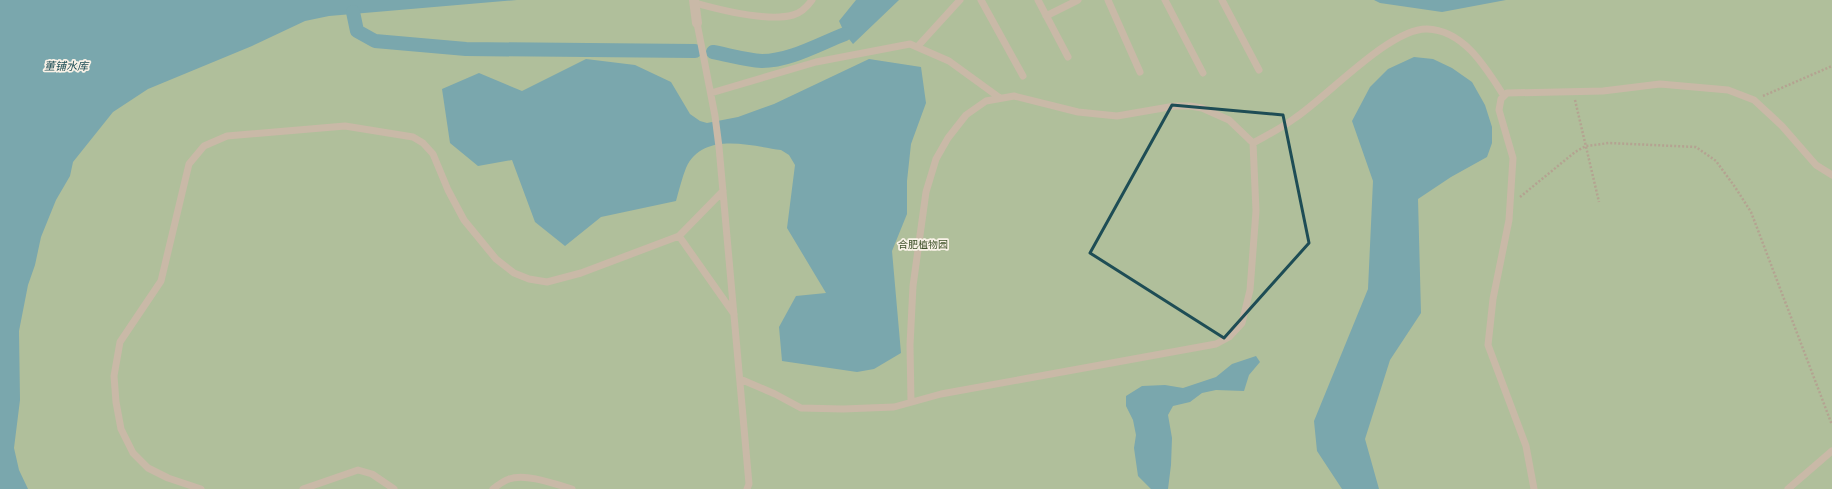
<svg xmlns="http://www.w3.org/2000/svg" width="1832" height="489" viewBox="0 0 1832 489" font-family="Overpass,'Noto Sans SC',sans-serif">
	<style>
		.green { fill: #b0bf9b }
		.water { fill: #7aa7ad }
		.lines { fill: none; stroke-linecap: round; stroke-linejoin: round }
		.canal { stroke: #7aa7ad; stroke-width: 14 }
		.path { stroke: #b4a391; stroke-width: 2.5; stroke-dasharray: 2 2; stroke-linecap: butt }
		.service { stroke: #c9b9a7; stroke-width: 7 }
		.minor { stroke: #c9b9a7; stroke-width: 10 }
		.marked { fill: none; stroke: #1e4d55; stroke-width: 3; stroke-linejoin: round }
		.labels { text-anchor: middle; stroke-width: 3.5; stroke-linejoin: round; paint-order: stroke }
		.park-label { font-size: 10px; fill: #41532c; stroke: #f9f2e7 }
		.water-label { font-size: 11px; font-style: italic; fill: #1e4d55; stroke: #f9f2e7 }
	</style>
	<rect width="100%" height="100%" fill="#f1e8da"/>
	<path class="green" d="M 0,0 L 1832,0 L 1832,489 L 0,489 Z"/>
	<path class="water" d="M 0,0 L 517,0 L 329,16 L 305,21 L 252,46 L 148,89 L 113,112 L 73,162 L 70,176 L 56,200 L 41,237 L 35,265 L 28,285 L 19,331 L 20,400 L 14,448 L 19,470 L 28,489 L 0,489 Z
		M 856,0 L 899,0 L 853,44 L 845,34 L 839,21 Z
		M 1374,0 L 1506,0 L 1442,12 L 1380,3 Z
		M 1414,57 L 1433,59 L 1452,68 L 1472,82 L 1485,105 L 1492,127 L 1492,143 L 1487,157 L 1451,177 L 1418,199 L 1421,313 L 1390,360 L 1365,439 L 1379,489 L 1342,489 L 1317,451 L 1314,421 L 1368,289 L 1373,181 L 1352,121 L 1370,87 L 1388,69 Z
		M 586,59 L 635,65 L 671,82 L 690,114 L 700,121 L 707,123 L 738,117 L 774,104 L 869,59 L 921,67 L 926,103 L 911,144 L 907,181 L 907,214 L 892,251 L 901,353 L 874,369 L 857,372 L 782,361 L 779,327 L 796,296 L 826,293 L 787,228 L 795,165 L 789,155 L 781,150 C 750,146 703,131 686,168 C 682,178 679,190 676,201 L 601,217 L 565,246 L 535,222 L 512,160 L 478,166 L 450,143 L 442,89 L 479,73 L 522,91 Z
		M 1256,356 L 1260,362 L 1249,375 L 1244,391 L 1216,390 L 1202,393 L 1190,402 L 1173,406 L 1168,415 L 1172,438 L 1171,465 L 1168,489 L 1151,489 L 1138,476 L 1134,448 L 1136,435 L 1133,420 L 1126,406 L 1126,396 L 1142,386 L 1165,385 L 1183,388 L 1216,377 L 1232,364 Z"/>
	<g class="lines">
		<path class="canal" d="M 353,12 L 357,31 L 375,41 L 466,49 L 695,51
			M 713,52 C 729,55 746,60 762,61 C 790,61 819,44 845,34"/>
		<path class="path" d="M 1763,96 L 1832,66
			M 1575,100 L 1599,202
			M 1520,197 L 1575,152 L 1586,146 L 1609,143 L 1696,147 L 1716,161 L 1735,187 L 1751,212 L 1832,425"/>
		<path class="service" d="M 981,0 L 1023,76
			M 1038,0 L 1068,57
			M 1108,0 L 1140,72
			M 1165,0 L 1203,73
			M 1222,0 L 1259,70
			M 695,3 C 720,10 767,22 793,15 C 801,13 807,7 812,0
			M 1046,16 L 1078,0
			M 697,23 L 715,116 L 719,147 L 749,484 L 747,489
			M 918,46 L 960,0
			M 711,93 L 816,62 L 910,44 L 949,61 L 1000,98
			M 679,236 L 734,314
			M 740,379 L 775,394 L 801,408 L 843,409 L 894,407 L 941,394 L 1216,344 L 1229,337 L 1242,323 L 1250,290 L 1256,211 L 1253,143 C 1267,135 1282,128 1295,118 C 1327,97 1390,28 1427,29 C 1464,30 1486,68 1504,96
			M 911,402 L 910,345 L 913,286 L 926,192 L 936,159 L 948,138 L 966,115 L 986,101 L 1014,96 L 1078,112 L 1117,116 L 1175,106 L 1190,106 L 1202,108 L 1229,120 L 1253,143
			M 201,489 L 168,478 L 148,468 L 133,453 L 121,429 L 116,402 L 114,376 L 120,342 L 161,281 L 189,164 L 204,146 L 227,136 L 345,126 L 413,137 L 423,143 L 433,154 L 448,190 L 464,220 L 496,259 L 514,273 L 529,279 L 547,282 L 581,273 L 679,236 L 723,191
			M 303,489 L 358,470 L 372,474 L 394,489
			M 493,489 C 498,485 503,481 509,479 C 526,473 555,484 572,489
			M 1534,489 L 1526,446 L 1488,345 L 1493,299 L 1509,220 L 1513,158 L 1499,110 L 1501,99 L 1507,93 L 1603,91 L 1660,84 L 1728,90 L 1754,100 L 1782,126 L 1816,165 L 1832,175
			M 1788,489 L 1832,451"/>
		<path class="minor" d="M 694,0 L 697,23"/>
	</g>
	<path class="marked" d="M 1172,105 L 1283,115 L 1309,243 L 1224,338 L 1090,253 Z"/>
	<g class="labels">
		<g class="park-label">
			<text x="923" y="248">合肥植物园</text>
		</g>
		<g class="water-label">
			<text x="66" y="70">董铺水库</text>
		</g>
	</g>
</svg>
